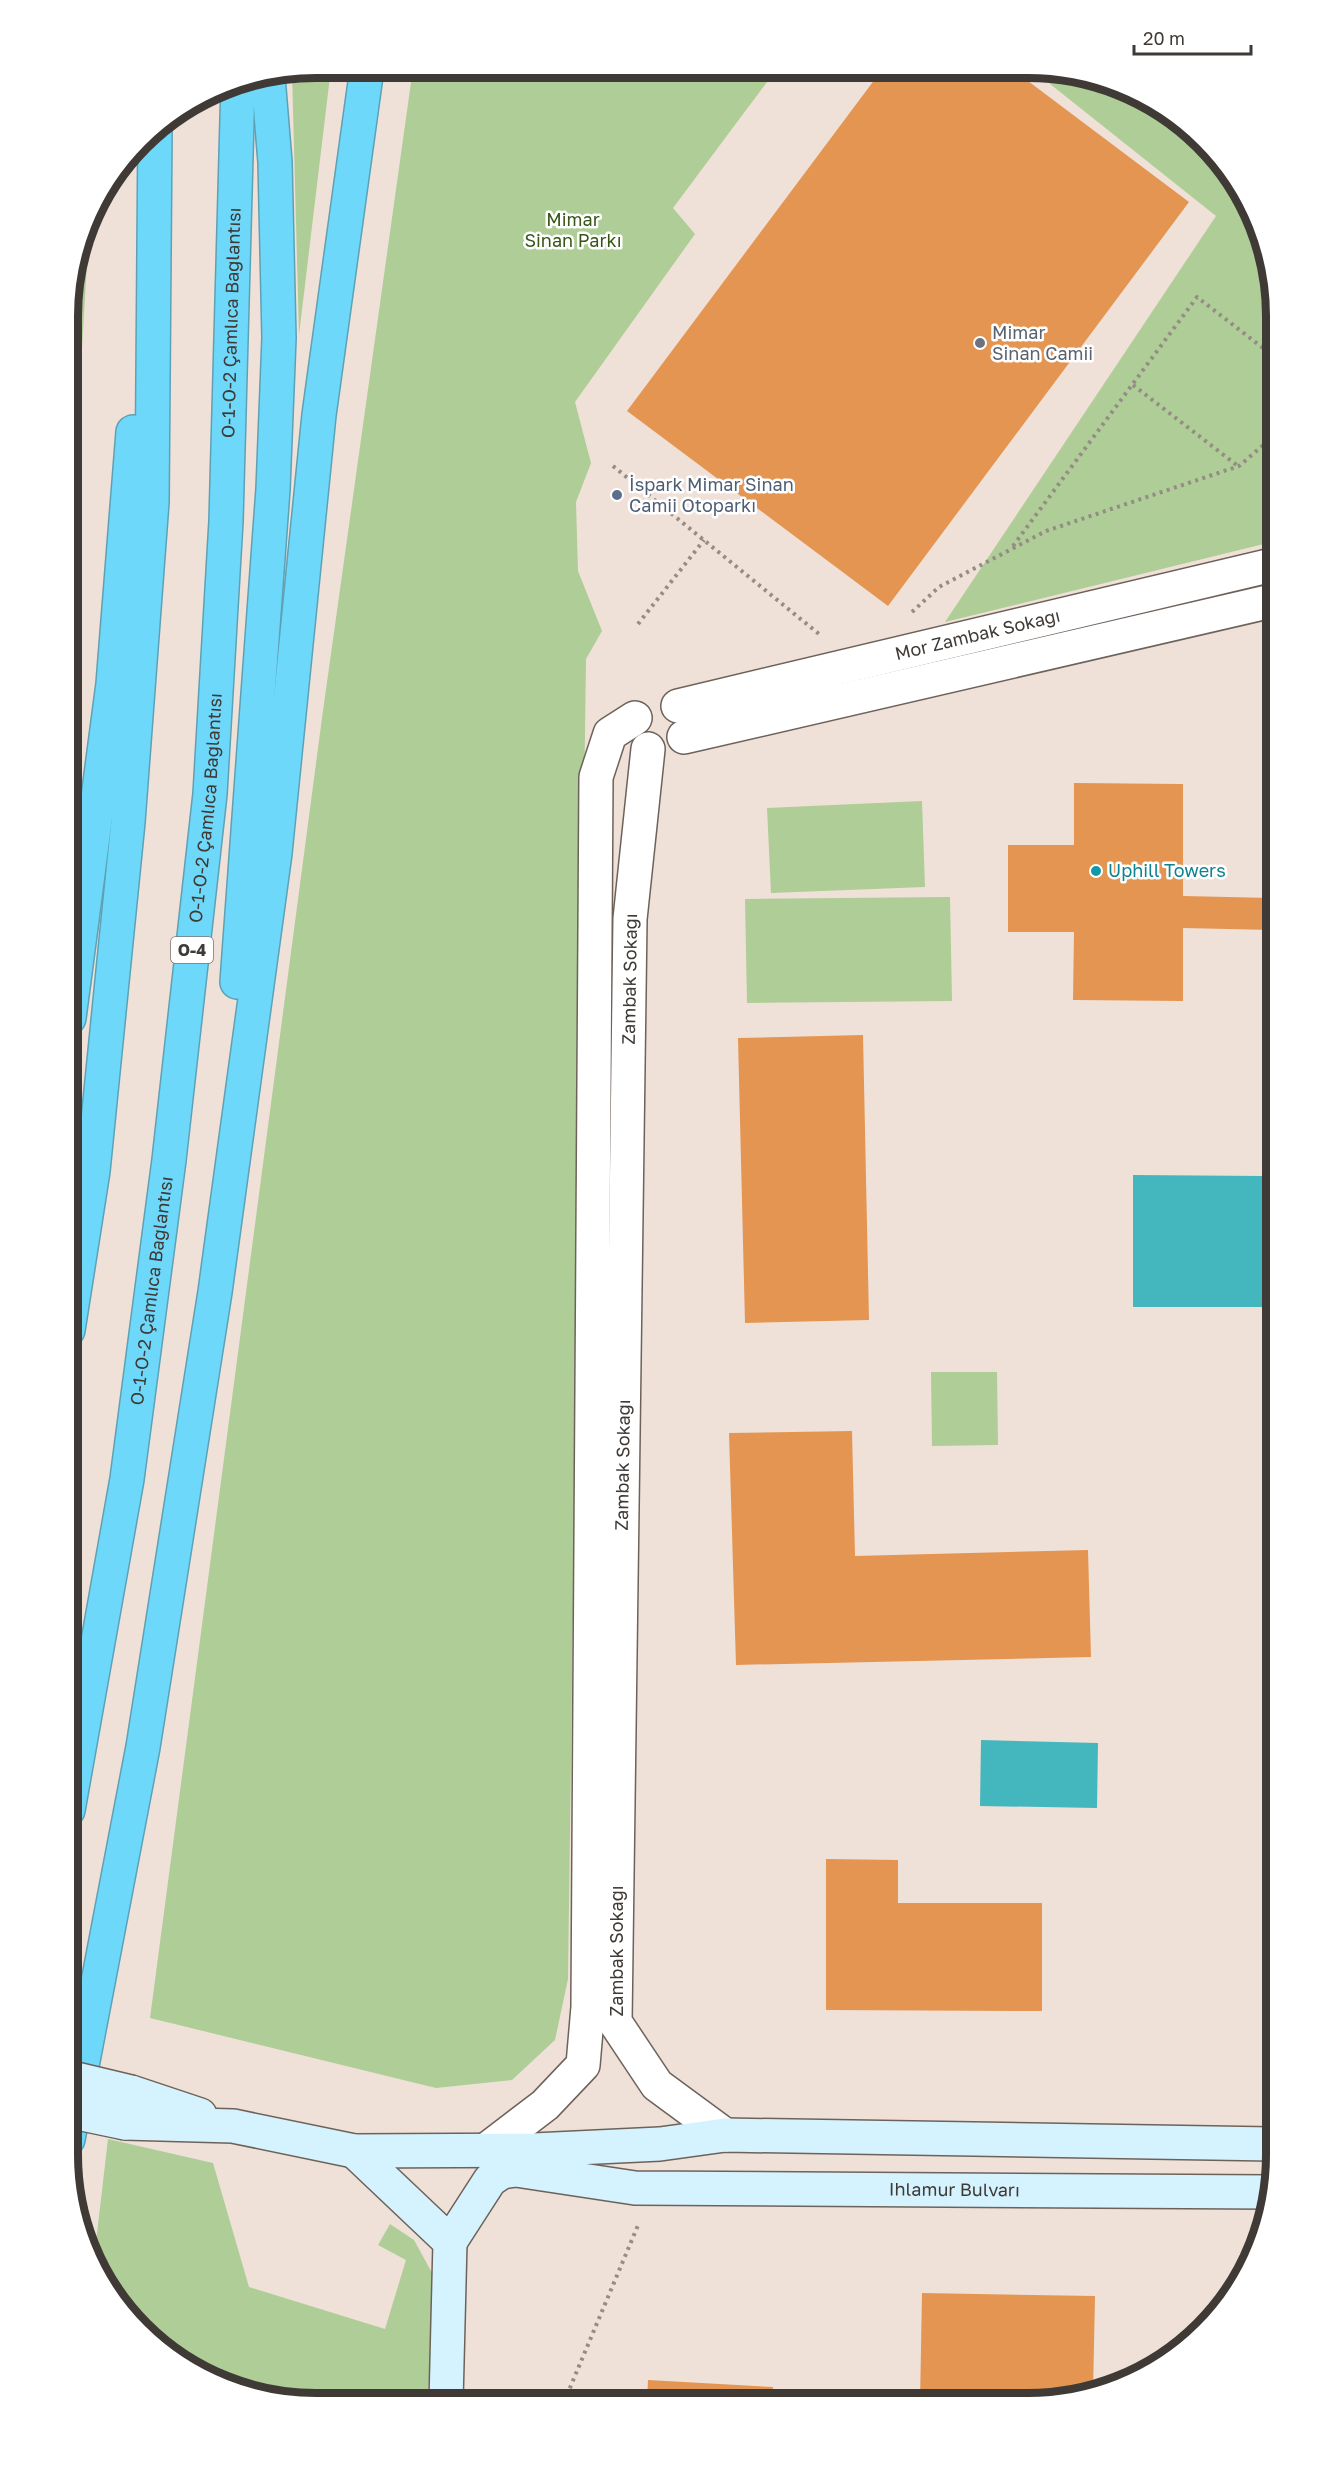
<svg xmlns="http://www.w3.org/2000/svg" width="1344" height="2471" viewBox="0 0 1344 2471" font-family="'Golos Text',sans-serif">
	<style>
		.green { fill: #afcd96 }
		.water { fill: #44b6be }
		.building { fill: #e49551 }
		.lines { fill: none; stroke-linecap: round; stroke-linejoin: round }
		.tertiary-casing { stroke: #6d625a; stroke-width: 36 }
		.secondary-casing { stroke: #6d625a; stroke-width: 36 }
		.motorway-casing { stroke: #5ea1b5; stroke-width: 36 }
		.path { stroke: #958c85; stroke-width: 4; stroke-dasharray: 3 4.5; stroke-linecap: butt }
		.tertiary { stroke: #fff; stroke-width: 33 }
		.secondary { stroke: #d4f3fe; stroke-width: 33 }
		.motorway { stroke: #6ed8fa; stroke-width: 33 }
		.secondary-bridge-casing { stroke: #6d625a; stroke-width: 36; stroke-linecap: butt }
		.secondary-bridge { stroke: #d4f3fe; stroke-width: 33 }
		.worship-dot { fill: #6b7280; stroke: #fff; stroke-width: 2 }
		.service-dot { fill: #5c6f8a; stroke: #fff; stroke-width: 2 }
		.culture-dot { fill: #0f9aa8; stroke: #fff; stroke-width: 2 }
		.labels { text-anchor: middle; stroke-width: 5; stroke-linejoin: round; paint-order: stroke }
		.shield { fill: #fff; stroke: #797572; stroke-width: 1.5 }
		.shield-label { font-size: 16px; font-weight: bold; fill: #3f3a36 }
		.park-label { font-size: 18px; fill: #395618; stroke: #fff }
		.street-label { font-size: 18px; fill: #3f3a36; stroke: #fff }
		.worship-label { font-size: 18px; fill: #5b616d; stroke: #fff; text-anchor: start }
		.service-label { font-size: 18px; fill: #4e5e75; stroke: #fff; text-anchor: start }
		.culture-label { font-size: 18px; fill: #0d838f; stroke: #fff; text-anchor: start }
		.rim { fill: none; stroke: #3f3a36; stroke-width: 8 }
	</style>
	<rect width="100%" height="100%" fill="#efe1d8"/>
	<path class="green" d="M 316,68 L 331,68 L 299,335 L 292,72 Z
		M 413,68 L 776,70 L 673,208 L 695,234 L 575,402 L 591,463 L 576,502 L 578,571 L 602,631 L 586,659 L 568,1979 L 555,2040 L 512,2080 L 436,2088 L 150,2018 L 322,718 Z
		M 1035,72 L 1076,72 L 1138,93 L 1192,129 L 1234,177 L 1263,236 L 1276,316 L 1276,541 L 945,622 L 1216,216 Z
		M 85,232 L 87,263 L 69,572 L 70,284 Z
		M 922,801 L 925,887 L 771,893 L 767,808 Z
		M 950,897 L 952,1001 L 747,1003 L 745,899 Z
		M 931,1372 L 997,1372 L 998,1445 L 932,1446 Z
		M 108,2139 L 213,2163 L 249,2287 L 385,2329 L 406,2260 L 378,2245 L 390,2224 L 414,2240 L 437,2282 L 427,2402 L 283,2401 L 220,2384 L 164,2352 L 119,2306 L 94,2259 Z"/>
	<path class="water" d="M 1133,1175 L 1263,1176 L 1264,1307 L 1133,1307 Z
		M 981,1740 L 1098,1743 L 1097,1808 L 980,1806 Z"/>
	<path class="building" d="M 881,71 L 1016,72 L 1189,202 L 888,606 L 627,411 Z
		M 1074,783 L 1183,784 L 1183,896 L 1276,898 L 1276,930 L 1183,928 L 1183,1001 L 1073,1000 L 1074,932 L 1008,932 L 1008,845 L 1074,845 Z
		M 863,1035 L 869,1320 L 745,1323 L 738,1038 Z
		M 852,1431 L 855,1556 L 1088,1550 L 1091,1657 L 736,1665 L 729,1433 Z
		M 826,1859 L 898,1860 L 898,1903 L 1042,1903 L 1042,2011 L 826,2010 Z
		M 922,2293 L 1095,2296 L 1093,2393 L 1028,2404 L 920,2403 Z
		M 648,2380 L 773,2387 L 772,2403 L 647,2402 Z"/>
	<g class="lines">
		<g class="tertiary-casing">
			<g id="tertiary">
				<path id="s1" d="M 678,706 L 1276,564"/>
				<path d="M 684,737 L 1276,600"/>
				<path d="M 648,749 L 630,919 L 615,2022 L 657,2085 L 725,2135"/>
				<path d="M 486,2150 L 545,2105 L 583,2065 L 588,2007 L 596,777 L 610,734 L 635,718"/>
			</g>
		</g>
		<g class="secondary-casing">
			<g id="secondary">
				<path d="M 131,2092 L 200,2115"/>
				<path d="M 125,2123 L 233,2126 L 354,2151 L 534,2150 L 660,2144 L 725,2135 L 1276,2144"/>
				<path d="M 354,2151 L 450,2242 L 446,2402"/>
				<path id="s2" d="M 450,2242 L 490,2180 L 502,2172 L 516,2170 L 635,2188 L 1271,2192"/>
			</g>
		</g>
		<g class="motorway-casing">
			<g id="motorway">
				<path d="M 237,982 L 273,489 L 279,338 L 275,162 L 268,77"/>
				<path d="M 69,1018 L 113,684 L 133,432"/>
				<path d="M 68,1330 L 93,1171 L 128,822 L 152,502 L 155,127"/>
				<path id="s3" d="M 68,1810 L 127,1479 L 169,1160 L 210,794 L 226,521 L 238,83"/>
				<path d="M 68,2139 L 143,1747 L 215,1292 L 275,853 L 319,415 L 367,68"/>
			</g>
		</g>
		<path class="path" d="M 1133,385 L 1238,466
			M 613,466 L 819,634
			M 1013,546 L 1197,297 L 1276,358
			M 912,612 L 939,587 L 1046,531 L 1239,466 L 1276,434
			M 638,624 L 704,540
			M 564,2402 L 639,2223"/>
		<use href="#tertiary" class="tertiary"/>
		<use href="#secondary" class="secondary"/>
		<use href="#motorway" class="motorway"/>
		<g class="secondary-bridge-casing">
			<path id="secondary-bridge" d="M 68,2077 L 131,2092
				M 68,2111 L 125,2123"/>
		</g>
		<use href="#secondary-bridge" class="secondary-bridge"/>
	</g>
	<circle class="worship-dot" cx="980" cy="343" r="6"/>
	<circle class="service-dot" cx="617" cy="495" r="6"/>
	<circle class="culture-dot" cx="1096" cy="871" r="6"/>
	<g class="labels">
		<rect class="shield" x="171" y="937" width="42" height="26" rx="4.5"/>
		<g class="shield-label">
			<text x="192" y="956">O-4</text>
		</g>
		<g class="park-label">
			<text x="573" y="226">Mimar<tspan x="573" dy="21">Sinan Parkı</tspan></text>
		</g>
		<g class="street-label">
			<text dy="6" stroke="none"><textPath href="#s3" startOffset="1498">O-1-O-2 Çamlıca Bağlantısı</textPath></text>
			<text dy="6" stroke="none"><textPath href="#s1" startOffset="308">Mor Zambak Sokağı</textPath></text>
			<text dy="6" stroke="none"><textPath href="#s3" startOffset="1012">O-1-O-2 Çamlıca Bağlantısı</textPath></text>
			<text transform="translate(630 979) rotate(-89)" y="6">Zambak Sokağı</text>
			<text dy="6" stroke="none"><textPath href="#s3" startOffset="526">O-1-O-2 Çamlıca Bağlantısı</textPath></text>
			<text transform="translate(623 1465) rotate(-89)" y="6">Zambak Sokağı</text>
			<text transform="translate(617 1951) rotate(-90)" y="6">Zambak Sokağı</text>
			<text dy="6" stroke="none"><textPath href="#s2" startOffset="542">Ihlamur Bulvarı</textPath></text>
		</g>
		<g class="worship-label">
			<text x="992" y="339">Mimar<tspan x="992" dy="21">Sinan Camii</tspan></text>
		</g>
		<g class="service-label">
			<text x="629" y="491">İspark Mimar Sinan<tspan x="629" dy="21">Camii Otoparkı</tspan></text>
		</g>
		<g class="culture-label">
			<text x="1108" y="877">Uphill Towers</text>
		</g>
	</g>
	<path d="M0 0H1344V2471H0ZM316 78H1028A238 238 0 0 1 1266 316V2155A238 238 0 0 1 1028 2393H316A238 238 0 0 1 78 2155V316A238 238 0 0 1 316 78Z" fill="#fff" fill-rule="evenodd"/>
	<path class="rim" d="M316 78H1028A238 238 0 0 1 1266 316V2155A238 238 0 0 1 1028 2393H316A238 238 0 0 1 78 2155V316A238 238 0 0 1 316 78Z"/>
	<path d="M1134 45v9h117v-9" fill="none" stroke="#3f3a36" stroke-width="3"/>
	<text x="1143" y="45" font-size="18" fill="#3f3a36" stroke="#ffffff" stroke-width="4.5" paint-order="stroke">20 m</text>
</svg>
